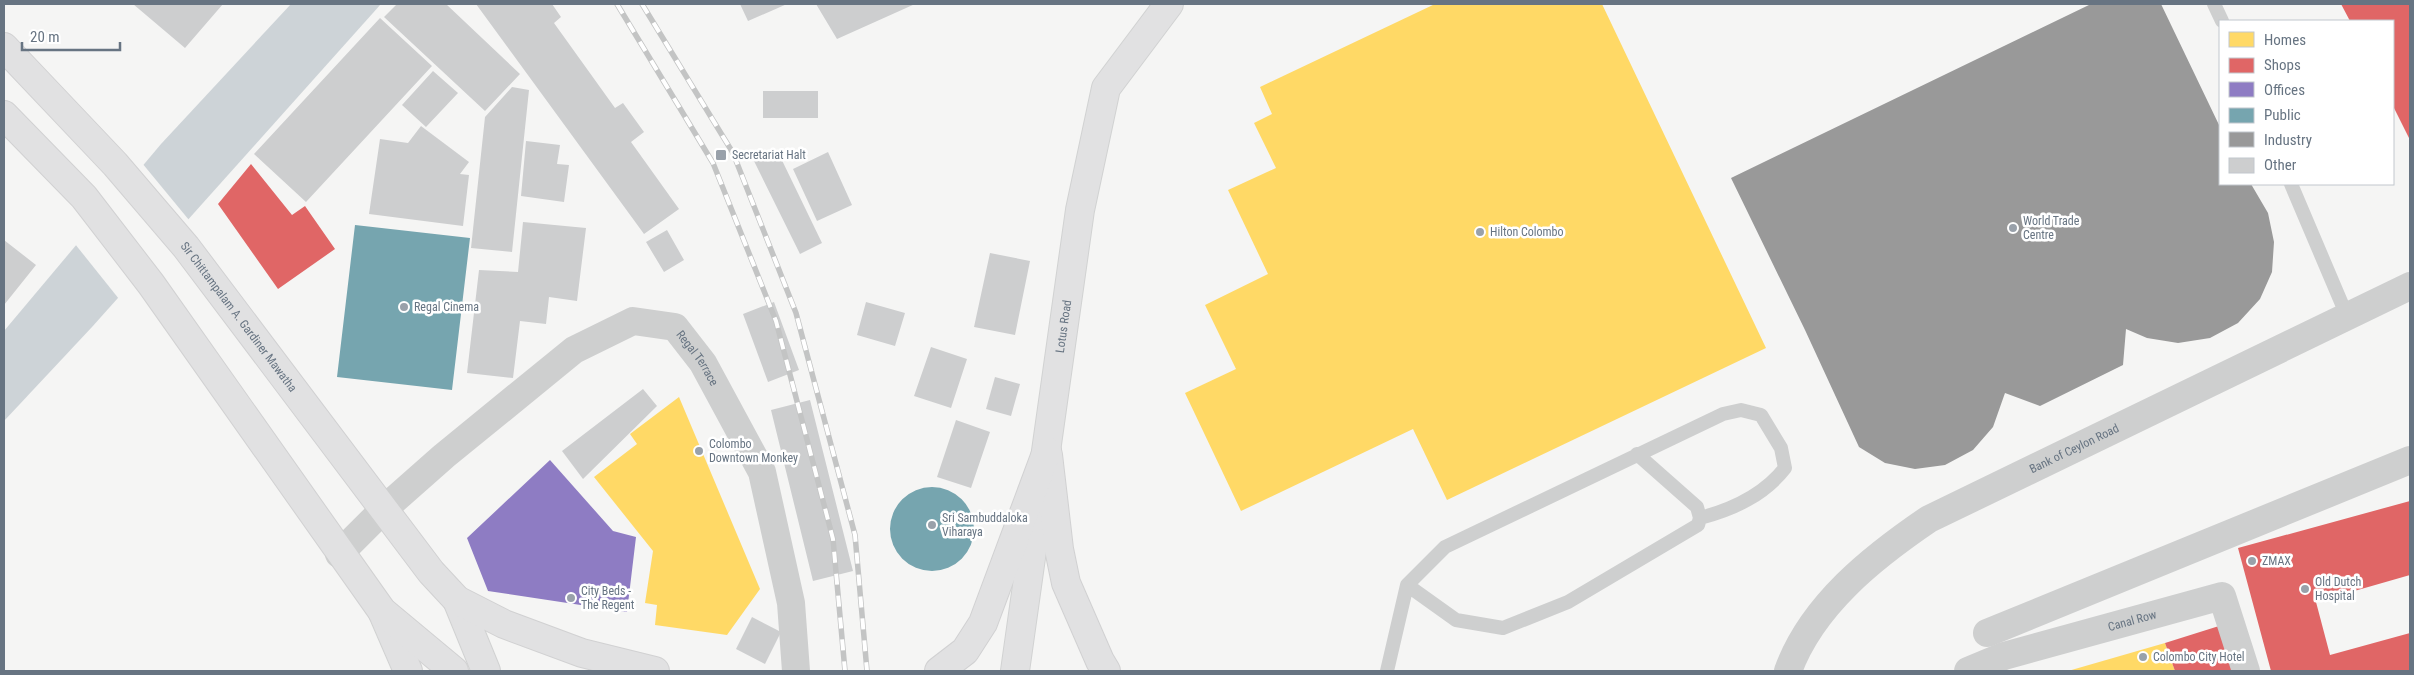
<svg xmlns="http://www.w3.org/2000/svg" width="2414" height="675" viewBox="0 0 2414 675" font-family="'Roboto Condensed',sans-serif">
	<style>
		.water { fill: #cdd3d7 }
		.pier { fill: #f5f5f4 }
		.homes { fill: #ffd966 }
		.shops { fill: #e06666 }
		.offices { fill: #8e7cc3 }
		.public { fill: #76a5af }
		.industry { fill: #999 }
		.building { fill: #cdcecf }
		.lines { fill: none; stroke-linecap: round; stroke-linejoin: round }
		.primary-casing { stroke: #d1d2d2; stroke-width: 30 }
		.highway-casing { stroke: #d1d1d2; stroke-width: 30 }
		.lane { stroke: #cecfcf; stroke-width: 14 }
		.street { stroke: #cecfcf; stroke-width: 28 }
		.primary { stroke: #e1e1e2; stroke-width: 28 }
		.highway { stroke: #e1e1e2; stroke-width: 28 }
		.rail-casing { stroke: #c3c4c4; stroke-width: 5.5 }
		.rail { stroke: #fff; stroke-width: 4; stroke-dasharray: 11; stroke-linecap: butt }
		.poi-dot { fill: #99a1aa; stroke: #fff; stroke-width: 2 }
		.labels { text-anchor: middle; stroke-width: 5; stroke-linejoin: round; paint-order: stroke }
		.poi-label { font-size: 12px; fill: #677482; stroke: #fff; text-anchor: start }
		.street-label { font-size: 12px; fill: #677482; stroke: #fff }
	</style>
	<rect width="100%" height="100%" fill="#f5f5f4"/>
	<path class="water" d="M 291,4 L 381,4 L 92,327 L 4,421 L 4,331 L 161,144 Z"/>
	<path class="pier" d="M 142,163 L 189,220 L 119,299 L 75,244 Z"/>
	<path class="homes" d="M 1435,4 L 1602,4 L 1766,348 L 1447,500 L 1413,429 L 1241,511 L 1185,393 L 1236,369 L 1205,305 L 1268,274 L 1228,190 L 1276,168 L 1254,123 L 1272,114 L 1260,87 Z
		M 679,397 L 760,589 L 727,635 L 655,625 L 657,605 L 645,603 L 653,551 L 594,477 L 637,444 L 630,434 Z
		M 2165,643 L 2175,671 L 2068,671 Z"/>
	<path class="shops" d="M 2341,4 L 2410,4 L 2410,140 L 2393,106 L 2393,21 L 2350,21 Z
		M 251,164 L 292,215 L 305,206 L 335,249 L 278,289 L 218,204 Z
		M 2410,501 L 2410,575 L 2316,602 L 2330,655 L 2410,633 L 2410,671 L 2271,671 L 2238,548 Z
		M 2219,626 L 2232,671 L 2175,671 L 2165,643 Z"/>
	<path class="offices" d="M 550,460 L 613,531 L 636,537 L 627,612 L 488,591 L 467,538 Z"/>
	<path class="public" d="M 355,225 L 470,238 L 452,390 L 337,377 Z
		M890 529a42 42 0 1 1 84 0a42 42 0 1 1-84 0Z"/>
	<path class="industry" d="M 2091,4 L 2161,4 L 2220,127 L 2220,184 L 2251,184 L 2268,213 L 2274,242 L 2272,272 L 2260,299 L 2238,323 L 2210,338 L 2178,343 L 2147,338 L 2126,329 L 2123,365 L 2040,406 L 2005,393 L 1993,427 L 1973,450 L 1945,465 L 1915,469 L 1885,463 L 1859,447 L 1805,330 L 1731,178 Z"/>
	<path class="building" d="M 133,4 L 223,4 L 185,48 Z
		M 397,4 L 446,4 L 520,74 L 485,111 L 384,17 Z
		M 476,4 L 552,4 L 561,17 L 554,23 L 615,108 L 623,103 L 644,132 L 631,142 L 679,209 L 644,234 Z
		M 740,4 L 787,4 L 748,21 Z
		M 816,4 L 915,4 L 837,39 Z
		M 380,18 L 432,66 L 306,202 L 254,154 Z
		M 433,71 L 458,93 L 426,127 L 402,105 Z
		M 512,87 L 529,90 L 512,252 L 471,248 L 485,117 Z
		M 763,91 L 818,91 L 818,118 L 763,118 Z
		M 421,126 L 469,162 L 460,174 L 469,175 L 463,226 L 369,214 L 380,139 L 408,143 Z
		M 526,141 L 560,145 L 557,164 L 569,165 L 564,202 L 521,196 Z
		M 777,150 L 822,243 L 800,254 L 754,161 Z
		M 828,152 L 852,205 L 817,221 L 793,169 Z
		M 523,222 L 586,228 L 577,301 L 549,297 L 546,324 L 520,321 L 513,378 L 467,373 L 479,270 L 518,272 Z
		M 667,230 L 684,260 L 664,272 L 646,242 Z
		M 4,240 L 36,265 L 4,305 Z
		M 990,253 L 1030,261 L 1015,335 L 974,327 Z
		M 774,302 L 799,370 L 768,382 L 743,314 Z
		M 866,302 L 905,313 L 895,346 L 857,335 Z
		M 931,347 L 967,359 L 951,408 L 914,396 Z
		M 995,377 L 1020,384 L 1011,416 L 986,409 Z
		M 643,389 L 657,406 L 583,479 L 562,451 Z
		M 810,400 L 853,571 L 813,581 L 771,410 Z
		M 956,420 L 990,432 L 971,488 L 937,477 Z
		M 752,617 L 781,632 L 765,664 L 736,649 Z"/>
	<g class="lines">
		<g class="primary-casing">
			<g id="primary">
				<path d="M 457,600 L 486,671"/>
				<path d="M 382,611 L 408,671"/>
				<path id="s4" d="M 1015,671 L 1080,210 L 1106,88 L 1169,4"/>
			</g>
		</g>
		<g class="highway-casing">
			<g id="highway">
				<path id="s5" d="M 4,47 L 115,164 L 186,247 L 431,572 L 457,600 L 504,624 L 582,653 L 655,671"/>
				<path d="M 4,115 L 84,197 L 151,284 L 382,611 L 454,671"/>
				<path d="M 1048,455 L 1059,549 L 1066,583 L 1100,661 L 1106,671"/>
				<path d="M 939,671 L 965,651 L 983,623 L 1047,451"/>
			</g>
		</g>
		<path class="lane" d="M 2214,4 L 2222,21
			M 2291,184 L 2347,316
			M 1407,585 L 1456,620 L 1503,628 L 1568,602 L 1698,525 L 1700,518 L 1697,507 L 1637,454
			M 1387,671 L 1407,585 L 1445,547 L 1723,414 L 1741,410 L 1761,415 L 1781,448 L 1785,468 C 1764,495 1734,509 1700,518"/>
		<g class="street">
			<path id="s1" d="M 339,554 L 384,509 L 444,456 L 574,350 L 633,321 L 675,327 L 703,363 L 762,472 L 791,603 L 796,671"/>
			<path d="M 1987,633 L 2410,460"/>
			<path id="s2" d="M 1788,671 C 1812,605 1873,557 1929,519 L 2410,286"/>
			<path id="s3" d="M 1968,671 L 2004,656 L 2222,596 L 2246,671"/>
		</g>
		<use href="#primary" class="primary"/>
		<use href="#highway" class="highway"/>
		<g class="rail-casing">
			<path id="rail" d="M 617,4 L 713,163 L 776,321 L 833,539 L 845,671
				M 642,4 L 733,153 L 796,313 L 855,535 L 867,671"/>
		</g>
		<use href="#rail" class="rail"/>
	</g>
	<g class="poi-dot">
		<rect x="715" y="149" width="12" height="12" rx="2.5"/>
		<circle cx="2013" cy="228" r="5"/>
		<circle cx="1480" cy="232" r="5"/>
		<circle cx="404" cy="307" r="5"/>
		<circle cx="699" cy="451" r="5"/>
		<circle cx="932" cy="525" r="5"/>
		<circle cx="2252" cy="561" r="5"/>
		<circle cx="2305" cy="589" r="5"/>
		<circle cx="571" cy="598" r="5"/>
		<circle cx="2143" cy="657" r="5"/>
	</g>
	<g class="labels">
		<g class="poi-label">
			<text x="732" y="159">Secretariat Halt</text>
			<text x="2023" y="225">World Trade<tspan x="2023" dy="14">Centre</tspan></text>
			<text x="1490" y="236">Hilton Colombo</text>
			<text x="414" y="311">Regal Cinema</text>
			<text x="709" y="448">Colombo<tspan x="709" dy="14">Downtown Monkey</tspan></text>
			<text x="942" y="522">Sri Sambuddaloka<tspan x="942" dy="14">Viharaya</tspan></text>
			<text x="2262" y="565">ZMAX</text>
			<text x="2315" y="586">Old Dutch<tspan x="2315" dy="14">Hospital</tspan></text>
			<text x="581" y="595">City Beds -<tspan x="581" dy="14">The Regent</tspan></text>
			<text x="2153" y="661">Colombo City Hotel</text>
		</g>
		<g class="street-label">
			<text dy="4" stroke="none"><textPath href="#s5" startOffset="358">Sir Chittampalam A. Gardiner Mawatha</textPath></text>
			<text dy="4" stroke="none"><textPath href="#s4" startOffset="348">Lotus Road</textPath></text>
			<text dy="4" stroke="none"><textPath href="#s1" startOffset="458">Regal Terrace</textPath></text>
			<text dy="4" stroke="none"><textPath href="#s2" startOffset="372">Bank of Ceylon Road</textPath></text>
			<text dy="4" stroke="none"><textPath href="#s3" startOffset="172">Canal Row</textPath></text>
		</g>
	</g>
	<rect width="2414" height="675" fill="none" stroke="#677482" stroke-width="10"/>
	<rect x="2219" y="20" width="175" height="165" fill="#ffffff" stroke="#c2c7cd"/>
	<rect x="2229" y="32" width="25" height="15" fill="#ffd966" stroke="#c2c7cd"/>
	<text x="2264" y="45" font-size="15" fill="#677482">Homes</text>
	<rect x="2229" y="58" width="25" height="15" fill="#e06666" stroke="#c2c7cd"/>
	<text x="2264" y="70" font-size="15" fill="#677482">Shops</text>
	<rect x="2229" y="82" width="25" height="15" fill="#8e7cc3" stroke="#c2c7cd"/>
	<text x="2264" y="95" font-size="15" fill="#677482">Offices</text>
	<rect x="2229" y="108" width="25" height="15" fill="#76a5af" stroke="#c2c7cd"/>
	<text x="2264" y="120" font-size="15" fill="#677482">Public</text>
	<rect x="2229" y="132" width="25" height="15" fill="#999999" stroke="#c2c7cd"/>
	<text x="2264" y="145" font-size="15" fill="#677482">Industry</text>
	<rect x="2229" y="158" width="25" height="15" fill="#cdcecf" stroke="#c2c7cd"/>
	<text x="2264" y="170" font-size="15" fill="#677482">Other</text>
	<path d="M22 42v8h98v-8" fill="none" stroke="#677482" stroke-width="2.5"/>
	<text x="30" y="42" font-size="15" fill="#677482" stroke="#ffffff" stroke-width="4" paint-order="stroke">20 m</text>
</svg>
